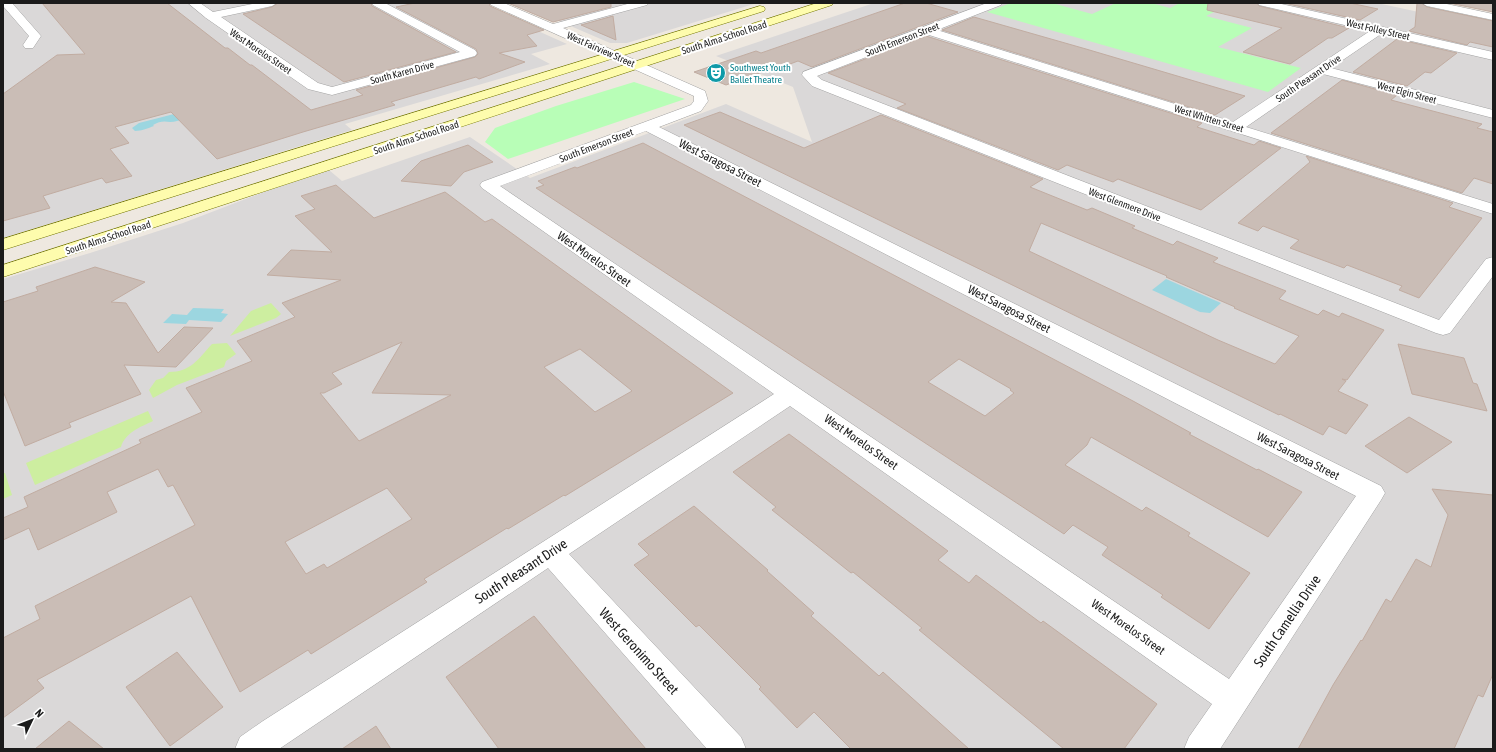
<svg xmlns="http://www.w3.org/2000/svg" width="1496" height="752" viewBox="0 0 1496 752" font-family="'Asap Condensed',sans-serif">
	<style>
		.residential { fill: #dad8d8 }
		.grass { fill: #cdeea0 }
		.park { fill: #b8feb7 }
		.water { fill: #9cd6e0 }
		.building { fill: #cabdb6; stroke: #c1aca1; fill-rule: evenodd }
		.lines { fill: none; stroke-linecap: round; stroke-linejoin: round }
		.minor-casing { stroke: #a2a2a2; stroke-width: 1 }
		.tertiary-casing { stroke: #a2a2a2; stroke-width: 1 }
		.secondary-casing { stroke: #727500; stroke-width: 1 }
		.minor { fill: #fff; fill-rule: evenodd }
		.tertiary { fill: #fff; fill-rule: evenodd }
		.secondary { fill: #fefcad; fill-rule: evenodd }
		.labels { text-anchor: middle; stroke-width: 4; stroke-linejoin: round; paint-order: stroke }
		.far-street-label { font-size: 10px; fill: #1b1b1b; stroke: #fff }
		.far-culture-label { font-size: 10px; fill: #0d838f; stroke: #fff; text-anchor: start }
		.street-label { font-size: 12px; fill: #1b1b1b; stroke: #fff }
		.near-street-label { font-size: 14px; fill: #1b1b1b; stroke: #fff }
	</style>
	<rect width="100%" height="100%" fill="#eee8e0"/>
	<path class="residential" d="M 3,3 L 476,3 L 567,44 L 531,54 L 550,64 L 345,124 L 352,130 L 3,238 Z
		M 517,3 L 757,3 L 627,43 L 610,43 Z
		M 874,3 L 1377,3 L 1493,28 L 1493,749 L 3,749 L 3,279 L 90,253 L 183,223 L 269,190 L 329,170 L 342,181 L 470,137 L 530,178 L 726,104 L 812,142 L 793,87 L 716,56 Z"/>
	<path class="grass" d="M 271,303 L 281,314 L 276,318 L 230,336 L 251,311 Z
		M 227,343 L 236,354 L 226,361 L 224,367 L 177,385 L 153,398 L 149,390 L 156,380 L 163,378 L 169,372 C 191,372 198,359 212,344 Z
		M 148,411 L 153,421 C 140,427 125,433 121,447 L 35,485 L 26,463 Z
		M 3,473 L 5,473 L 12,495 L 3,499 Z"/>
	<path class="park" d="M 1011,3 L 1052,3 L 1092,14 L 1116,3 L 1151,3 L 1170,8 L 1180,3 L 1232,3 L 1206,16 L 1252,28 L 1218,47 L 1301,68 L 1268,92 L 987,12 Z
		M 634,82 L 685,99 L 508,159 L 485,142 L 495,128 L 556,106 Z"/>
	<path class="water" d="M 174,114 L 186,118 C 181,120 175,122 170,122 C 165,121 159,121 153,125 L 154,126 C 148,128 142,131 135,131 L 132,128 L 139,123 Z
		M 1166,279 L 1221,303 L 1210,313 L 1200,312 L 1152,290 Z
		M 193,308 L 224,309 L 221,313 L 228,314 L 221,322 L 189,320 L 186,324 L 163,323 L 172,314 L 187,315 Z"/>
	<path class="building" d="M 42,3 L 167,3 L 225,48 L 228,48 L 250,65 L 252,65 L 311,110 L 363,95 L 356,90 L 475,57 L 478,54 L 476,49 L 396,7 L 415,3 L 489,3 L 490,6 L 544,30 L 527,35 L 537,46 L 499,53 L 525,62 L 479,79 L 476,77 L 391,102 L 395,105 L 303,132 L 217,159 L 171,112 L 115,127 L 129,143 L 110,149 L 132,176 L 106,183 L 102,178 L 43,196 L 50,208 L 3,221 L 3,94 L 57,55 L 85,54 Z
		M 278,3 L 371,3 L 372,6 L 456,52 L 344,82 L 243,14 L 272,7 Z
		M 508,3 L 611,3 L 611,7 L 553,22 Z
		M 905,3 L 926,3 L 958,12 L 812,67 L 798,61 L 782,67 L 779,66 L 726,85 L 694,72 L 756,51 L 761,53 Z
		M 1208,3 L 1257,3 L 1259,6 L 1349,28 L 1332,38 L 1328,38 L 1290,64 L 1243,52 L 1282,28 L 1207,10 Z
		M 1284,3 L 1350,3 L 1378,9 L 1360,20 Z
		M 1417,3 L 1421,3 L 1427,7 L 1493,21 L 1493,47 L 1470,42 L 1467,45 L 1409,31 L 1415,27 Z
		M 1449,3 L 1493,3 L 1493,12 Z
		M 613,16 L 616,40 L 581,25 Z
		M 974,17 L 1086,49 L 1245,96 L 1215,115 L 942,30 Z
		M 926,36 L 1202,123 L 1197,127 L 1254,145 L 1259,141 L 1281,148 L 1201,210 L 1118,179 L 1113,182 L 1067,165 L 1058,170 L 897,108 L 906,104 L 828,73 Z
		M 1397,39 L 1457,53 L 1431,73 L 1425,72 L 1407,86 L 1353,72 Z
		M 1342,80 L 1397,95 L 1391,100 L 1482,124 L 1477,128 L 1493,132 L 1493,184 L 1474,178 L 1462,193 L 1271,133 Z
		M 720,112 L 804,148 L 881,115 L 1043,179 L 1030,187 L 1087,210 L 1092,208 L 1135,226 L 1132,228 L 1173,245 L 1177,241 L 1218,258 L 1213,262 L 1286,291 L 1279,299 L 1318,315 L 1323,310 L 1339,317 L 1342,313 L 1384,330 L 1347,380 L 1342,379 L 1346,381 L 1338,391 L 1368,405 L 1346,434 L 1329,426 L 1323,435 L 1280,414 L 1279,415 L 684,125 ZM 1041,223 L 1167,276 L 1166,277 L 1235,307 L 1234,308 L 1299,336 L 1275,364 L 1218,340 L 1029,251 Z
		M 643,143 L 1133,401 L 1191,433 L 1189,434 L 1257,470 L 1258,469 L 1302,492 L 1268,537 L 1091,437 L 1087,445 L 1065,465 L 1142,511 L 1146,507 L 1190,533 L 1188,536 L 1250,573 L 1209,629 L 1161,597 L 1163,595 L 1102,555 L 1108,547 L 1073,525 L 1064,534 L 536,188 L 544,185 L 538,181 L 575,167 L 577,168 ZM 959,359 L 1011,389 L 1010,390 L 1014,393 L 985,416 L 928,382 Z
		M 468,145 L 493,162 L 464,172 L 451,186 L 401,181 L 421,161 Z
		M 1306,156 L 1453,203 L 1449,207 L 1482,218 L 1419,298 L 1399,290 L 1402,286 L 1347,265 L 1344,268 L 1290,248 L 1299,240 L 1263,226 L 1258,231 L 1238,223 L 1310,162 Z
		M 336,185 L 374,218 L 445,192 L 485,222 L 492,219 L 733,393 L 565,496 L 564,495 L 508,529 L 507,528 L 424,579 L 427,582 L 311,654 L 308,650 L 240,692 L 191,596 L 37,680 L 44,688 L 3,718 L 3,638 L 40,619 L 35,606 L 195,525 L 173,485 L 168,487 L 158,469 L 107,492 L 117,512 L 38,550 L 29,528 L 3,540 L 3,518 L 28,507 L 24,497 L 141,443 L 139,440 L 202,412 L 186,388 L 252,361 L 237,341 L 295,317 L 282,303 L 341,280 L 267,275 L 291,250 L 332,252 L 295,216 L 315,209 L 301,196 ZM 402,342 L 372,393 L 451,395 L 359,441 L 320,393 L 324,393 L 342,384 L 332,373 ZM 580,349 L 631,390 L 632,391 L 595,412 L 544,367 ZM 387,488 L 412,519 L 327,568 L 324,564 L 306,574 L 285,542 Z
		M 95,267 L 145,282 L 111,302 L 126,303 L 158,353 L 184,327 L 213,328 L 176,367 L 124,365 L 141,394 L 69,423 L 71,427 L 25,446 L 3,391 L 3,302 L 38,291 L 36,287 Z
		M 1398,344 L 1464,358 L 1473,383 L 1477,384 L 1487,411 L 1412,394 Z
		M 1409,417 L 1452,442 L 1407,473 L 1365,446 Z
		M 789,434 L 948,551 L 938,560 L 969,583 L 976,575 L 1041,623 L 1043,621 L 1157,704 L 1124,749 L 1064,749 L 919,630 L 922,628 L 853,572 L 851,573 L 772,510 L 776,507 L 733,472 Z
		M 1432,489 L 1493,495 L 1493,674 L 1483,697 L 1478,695 L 1454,749 L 1298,749 L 1333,685 L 1361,640 L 1362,641 L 1386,599 L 1391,602 L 1416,559 L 1431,567 L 1448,515 Z
		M 694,506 L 768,570 L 767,571 L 814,613 L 811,616 L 879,676 L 883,672 L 969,749 L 851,749 L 814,712 L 797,728 L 759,689 L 761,687 L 699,625 L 696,627 L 634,565 L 649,555 L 638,544 Z
		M 534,616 L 581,672 L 646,749 L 499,749 L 446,677 Z
		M 177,652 L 223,707 L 170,746 L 126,687 Z
		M 69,721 L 104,749 L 35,749 Z
		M 376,726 L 391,749 L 342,749 Z"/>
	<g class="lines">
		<g class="minor-casing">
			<path id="minor" d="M 3,3 L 12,3 L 41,36 L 33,48 L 25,48 L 23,45 L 29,36 L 3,6 Z
				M 188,3 L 200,3 L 213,12 L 257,3 L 277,3 L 272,6 L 221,17 L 318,83 L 332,87 L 460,52 L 373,5 L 372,3 L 385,3 L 475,50 L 477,53 L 475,56 L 332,95 L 308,89 L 206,18 Z
				M 490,3 L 504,3 L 553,24 L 631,3 L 648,3 L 647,5 L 563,28 L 705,91 L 708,101 L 701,111 L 659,127 L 1381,486 L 1385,493 L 1381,500 L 1220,749 L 1184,749 L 1189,737 L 1212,704 L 790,406 L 569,554 L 741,737 L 746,749 L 707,749 L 548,568 L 279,749 L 235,749 L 240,737 L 263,721 L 774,394 L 482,188 L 480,185 L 482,182 L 691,105 L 694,101 L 694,96 L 491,5 ZM 646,131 L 1356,496 L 1229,679 L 500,186 Z
				M 987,3 L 1002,3 L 1001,5 L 937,30 L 1233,122 L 1370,31 L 1259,5 L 1258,3 L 1277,3 L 1493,52 L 1493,60 L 1381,34 L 1331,68 L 1493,110 L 1493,118 L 1323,74 L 1246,127 L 1493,204 L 1493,214 L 926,34 L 817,76 L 822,80 L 1439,320 L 1486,259 L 1493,257 L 1493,276 L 1450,333 L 1443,335 L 1436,333 L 812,86 L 802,75 L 803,72 Z"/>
		</g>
		<g class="tertiary-casing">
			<path id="tertiary" d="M 1422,3 L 1442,3 L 1493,14 L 1493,20 L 1427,6 Z"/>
		</g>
		<g class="secondary-casing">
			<path id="secondary" d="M 817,3 L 833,3 L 832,5 L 3,277 L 3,265 Z
				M 760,6 L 764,7 L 765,9 L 764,11 L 3,250 L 3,239 Z"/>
		</g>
		<use href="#minor" class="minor"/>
		<use href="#tertiary" class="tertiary"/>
		<use href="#secondary" class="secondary"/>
	</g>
	<defs>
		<g id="theatre-disc" transform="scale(1)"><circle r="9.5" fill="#0f9aa8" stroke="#fff"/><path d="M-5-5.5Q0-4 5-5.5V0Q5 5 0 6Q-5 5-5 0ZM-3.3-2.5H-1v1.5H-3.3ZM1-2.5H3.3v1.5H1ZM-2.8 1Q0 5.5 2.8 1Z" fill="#fff"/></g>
	</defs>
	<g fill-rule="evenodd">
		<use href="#theatre-disc" x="716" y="73"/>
	</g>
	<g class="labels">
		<g class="far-street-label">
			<text transform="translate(1378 29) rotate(13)" y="4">West Folley Street</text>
			<text transform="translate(724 37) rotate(-18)" y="4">South Alma School Road</text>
			<text transform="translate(902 39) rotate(-21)" y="4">South Emerson Street</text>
			<text transform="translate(601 49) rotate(24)" y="4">West Fairview Street</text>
			<text transform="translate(261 51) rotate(34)" y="4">West Morelos Street</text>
			<text transform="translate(402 72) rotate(-15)" y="4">South Karen Drive</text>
			<text transform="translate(1308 78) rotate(-34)" y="4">South Pleasant Drive</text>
			<text transform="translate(1407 92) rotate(15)" y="4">West Elgin Street</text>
			<text transform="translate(1209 118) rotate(17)" y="4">West Whitten Street</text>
			<text transform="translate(416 137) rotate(-18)" y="4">South Alma School Road</text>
			<text transform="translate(596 145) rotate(-21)" y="4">South Emerson Street</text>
			<text transform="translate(1125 204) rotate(21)" y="4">West Glenmere Drive</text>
			<text transform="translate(108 237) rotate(-18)" y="4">South Alma School Road</text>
		</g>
		<g class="far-culture-label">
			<text x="730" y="71">Southwest Youth<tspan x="730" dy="12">Ballet Theatre</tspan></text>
		</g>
		<g class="street-label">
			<text transform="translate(720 163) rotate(27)" y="4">West Saragosa Street</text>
			<text transform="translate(594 259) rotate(35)" y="4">West Morelos Street</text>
			<text transform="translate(1009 309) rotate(27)" y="4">West Saragosa Street</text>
			<text transform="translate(861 442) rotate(35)" y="4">West Morelos Street</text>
			<text transform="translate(1298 456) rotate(27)" y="4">West Saragosa Street</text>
			<text transform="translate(1128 627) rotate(35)" y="4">West Morelos Street</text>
		</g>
		<g class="near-street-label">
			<text transform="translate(521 571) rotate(-33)" y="5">South Pleasant Drive</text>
			<text transform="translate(1287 621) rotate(-56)" y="5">South Camellia Drive</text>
			<text transform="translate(639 651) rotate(48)" y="5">West Geronimo Street</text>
		</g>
	</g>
	<rect width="1496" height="752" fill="none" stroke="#1b1b1b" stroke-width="8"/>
	<g transform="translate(32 720) rotate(47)" stroke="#ffffff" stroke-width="3" paint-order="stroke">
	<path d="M0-3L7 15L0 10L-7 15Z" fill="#1b1b1b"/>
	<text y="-6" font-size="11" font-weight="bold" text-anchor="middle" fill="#1b1b1b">N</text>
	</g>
</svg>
